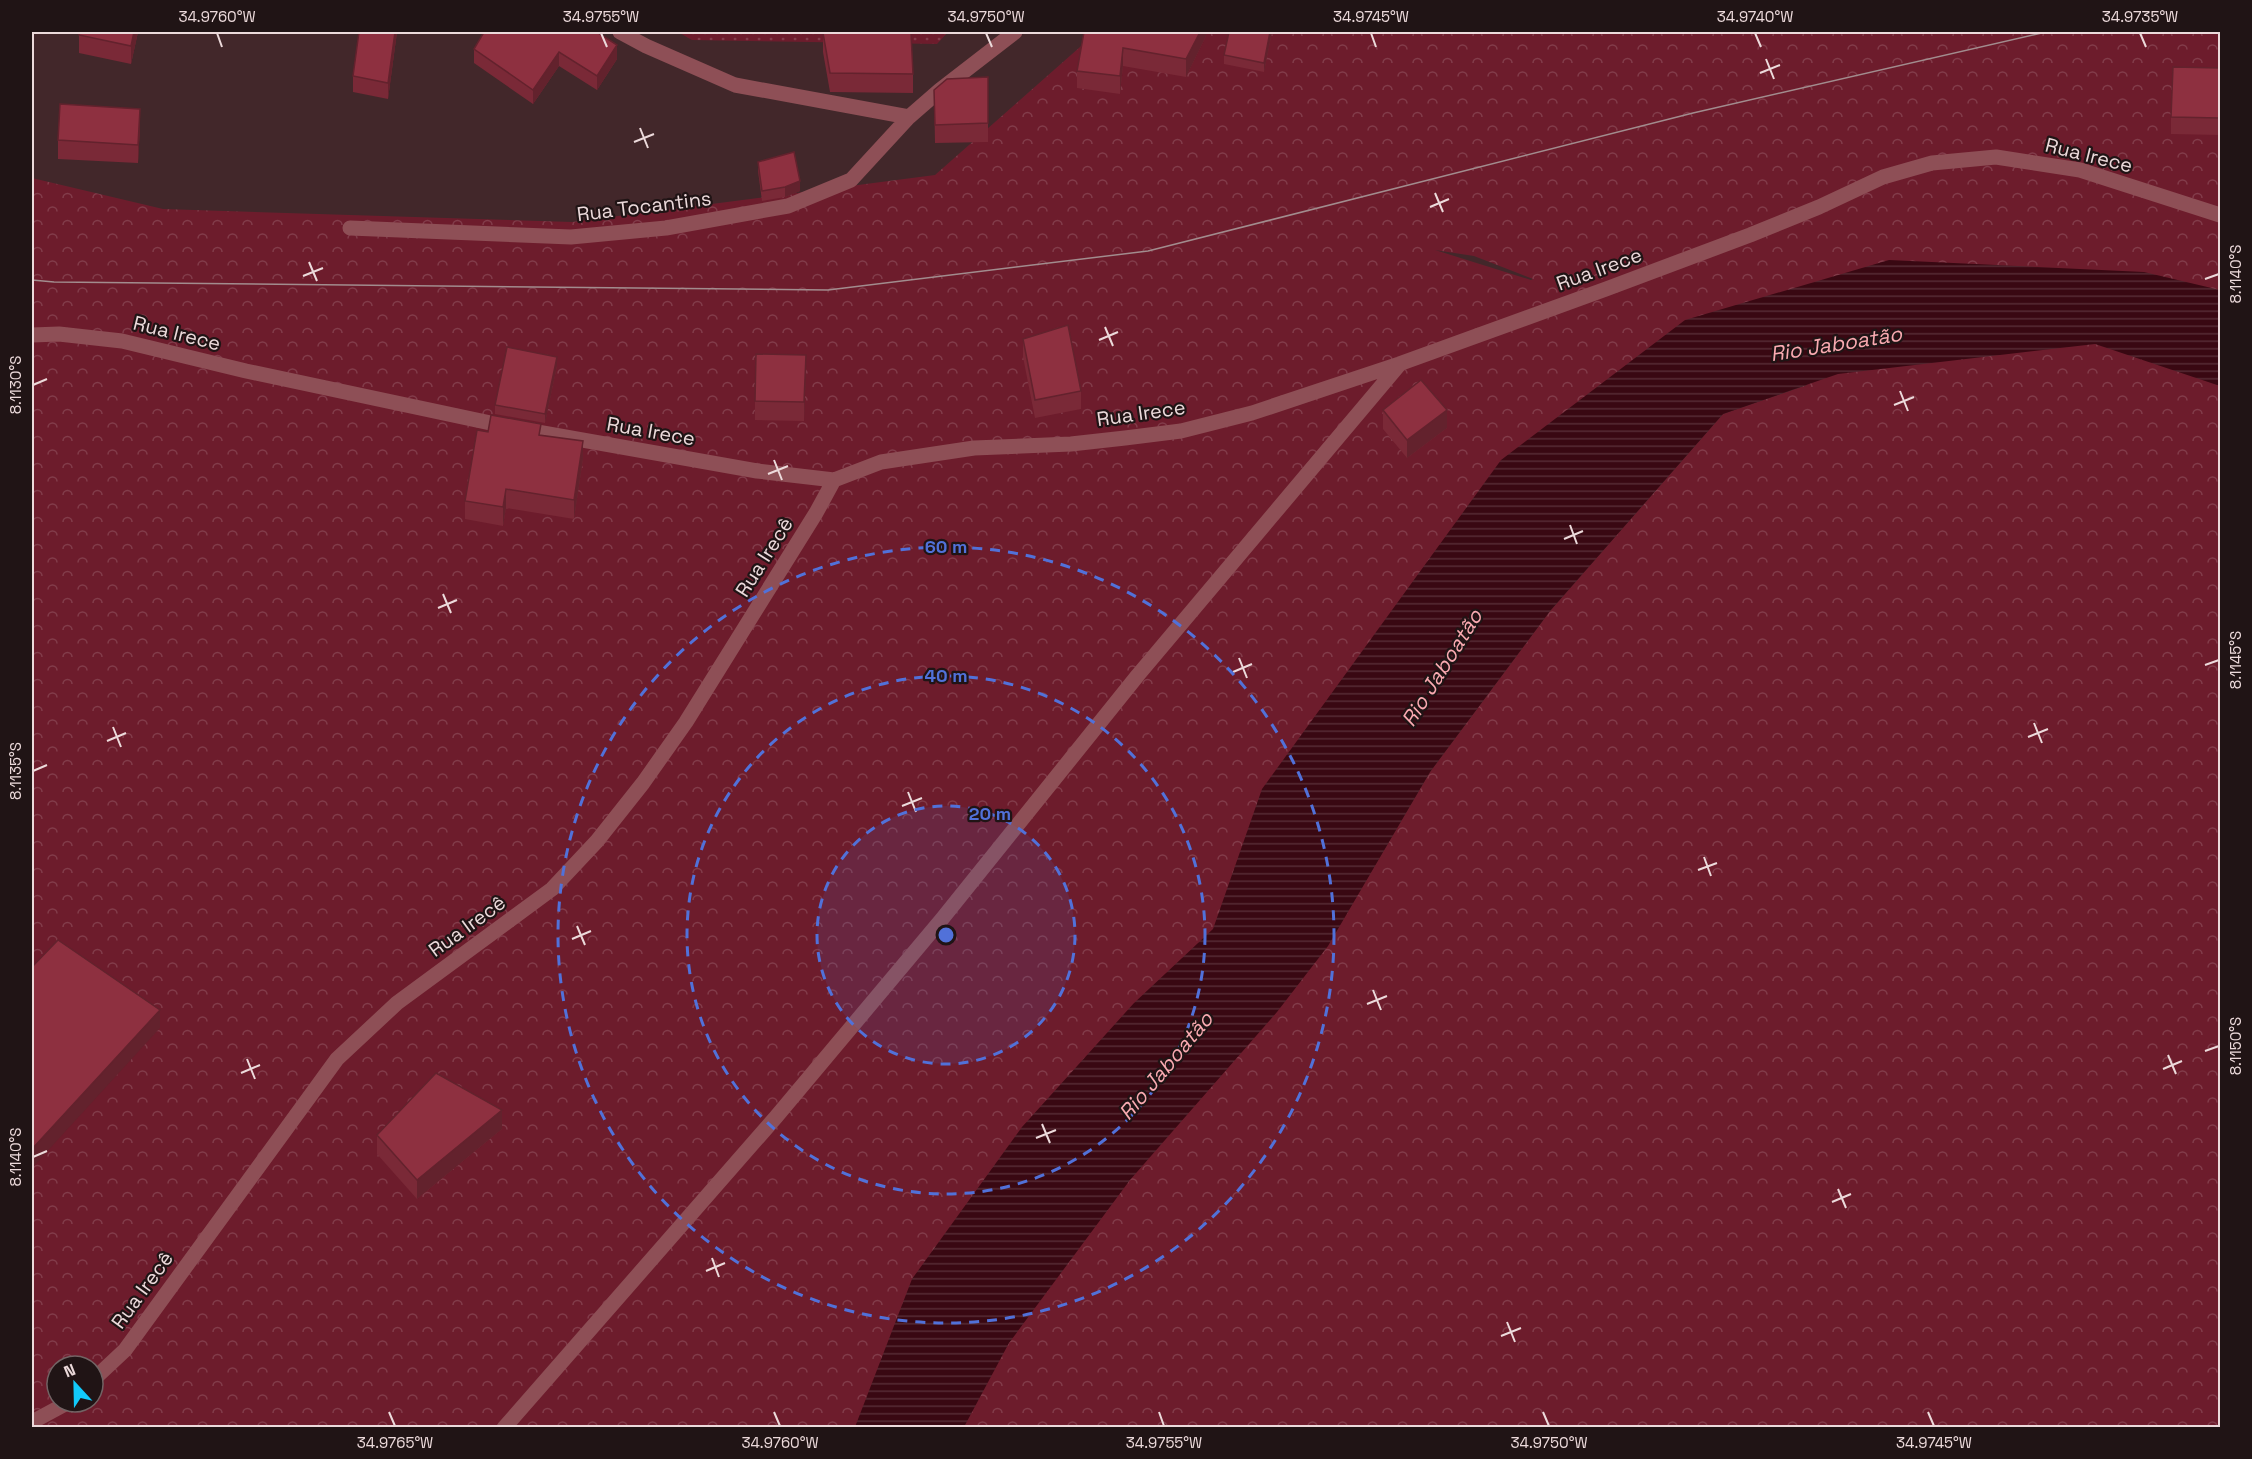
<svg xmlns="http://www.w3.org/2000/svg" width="2252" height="1459" viewBox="0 0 2252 1459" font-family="'Space Grotesk',sans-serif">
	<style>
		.grass { fill: url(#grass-dots) }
		.forest { fill: url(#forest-crowns); fill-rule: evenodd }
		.water { fill: url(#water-rules) }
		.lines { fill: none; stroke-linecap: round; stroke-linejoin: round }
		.minor { stroke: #8e4f56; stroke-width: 15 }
		.tram { stroke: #a28c8e; stroke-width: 1.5 }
		.wall { fill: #7a2937 }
		.shaded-wall { fill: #63222d }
		.building { fill: #8e3040; stroke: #63222d; stroke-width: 1.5 }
		.ticks { fill: none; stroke: #ecdadb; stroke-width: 2 }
		.ring { fill: none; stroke: #5171d9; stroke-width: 3; stroke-dasharray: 10 8 }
		.labels { text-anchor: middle; stroke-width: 4.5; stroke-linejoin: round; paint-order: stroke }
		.street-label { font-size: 20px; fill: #ecdadb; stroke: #201415 }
		.water-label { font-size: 21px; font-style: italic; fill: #faaab1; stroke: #201415 }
		.centre { fill: #5171d9; stroke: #201415; stroke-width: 3 }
		.ring-label { font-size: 18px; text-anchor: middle; font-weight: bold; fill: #5171d9; stroke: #201415; stroke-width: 4.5; stroke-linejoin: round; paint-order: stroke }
		.neatline { fill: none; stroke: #ecdadb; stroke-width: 2 }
		.ticks-label { font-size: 15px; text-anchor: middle; fill: #ecdadb }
	</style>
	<defs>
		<pattern id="grass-dots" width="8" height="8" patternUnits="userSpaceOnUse" patternTransform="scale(1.5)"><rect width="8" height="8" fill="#6d1c2c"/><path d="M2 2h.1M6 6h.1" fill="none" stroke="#823c4a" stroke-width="1.8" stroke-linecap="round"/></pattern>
		<pattern id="forest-crowns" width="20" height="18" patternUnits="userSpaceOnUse" patternTransform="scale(1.5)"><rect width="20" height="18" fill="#6d1c2c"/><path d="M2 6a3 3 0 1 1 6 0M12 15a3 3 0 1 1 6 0" fill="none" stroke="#823c4a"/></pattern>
		<pattern id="water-rules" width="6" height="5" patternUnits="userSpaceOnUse" patternTransform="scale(1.5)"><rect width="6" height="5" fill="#390812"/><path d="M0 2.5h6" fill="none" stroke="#562b34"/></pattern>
	</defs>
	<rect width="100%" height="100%" fill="#42272a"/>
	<path class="grass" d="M 678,32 L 948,32 L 937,44 L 692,40 Z"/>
	<path class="forest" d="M 1097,32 L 2220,32 L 2220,1427 L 32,1428 L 32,178 L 163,209 L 572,222 L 935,175 ZM 1435,250 L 1474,256 L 1533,279 L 1531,280 ZM 1670,332 L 1807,385 L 1723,414 L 1550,611 L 1430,772 L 1328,945 ZM 57,1366 L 93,1366 L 93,1402 L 57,1402 Z"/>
	<path class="water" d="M 1889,260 L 2144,272 L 2220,290 L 2220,386 L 2095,344 L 1838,374 L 1723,414 L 1550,611 L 1430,772 L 1328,946 L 1277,1012 L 1130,1180 L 1009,1343 L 964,1427 L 855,1427 L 912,1279 L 1022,1127 L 1134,1003 L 1213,929 L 1262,789 L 1501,460 L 1685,320 Z"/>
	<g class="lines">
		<path class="minor" d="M 620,32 L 646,46 L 735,85 L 909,117
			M 350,228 L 571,237 L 666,228 L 788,206 L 851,180 L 909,117 L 940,90 L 1015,32
			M 32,335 L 59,334 L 122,341 L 246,371 L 509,427 L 757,471 L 834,480 L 881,462 L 974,448 L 1071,444 L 1125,438 L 1181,431 L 1252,413 L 1399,364 L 1606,289 L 1750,235 L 1819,207 L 1883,177 L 1932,163 L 1996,157 L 2080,170 L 2220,215
			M 93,1380 L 125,1350 L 337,1059 L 397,1003 L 552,889 L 597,841 L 643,783 L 686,722 L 816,513 L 834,480
			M 32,1422 L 69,1402
			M 504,1428 L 776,1117 L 942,919 L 1138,675 L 1399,365"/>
		<path class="tram" d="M 32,280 L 54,282 L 828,290 L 1148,251 L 1693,113 L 2046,32"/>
	</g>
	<path class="wall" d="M 138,32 L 131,64 L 79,53 L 79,35 Z
		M 359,32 L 397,32 L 388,99 L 353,92 L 353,76 Z
		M 484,32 L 617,59 L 597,90 L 559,66 L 533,104 L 474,63 L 474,49 Z
		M 1084,32 L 1206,32 L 1206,36 L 1186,77 L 1123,66 L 1120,94 L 1077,88 L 1077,71 Z
		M 1272,32 L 1264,72 L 1224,64 L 1224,55 Z
		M 823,33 L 913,74 L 913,93 L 830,92 L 823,52 Z
		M 2220,68 L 2220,135 L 2171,134 L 2171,117 Z
		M 988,77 L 988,142 L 935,143 L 934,90 Z
		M 140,127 L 138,163 L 58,159 L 58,140 Z
		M 758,162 L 800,191 L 785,197 L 762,201 L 758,171 Z
		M 1023,339 L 1081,391 L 1081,409 L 1035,418 L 1023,357 Z
		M 557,366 L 545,423 L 495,414 L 495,405 Z
		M 806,374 L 804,421 L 755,420 L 755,401 Z
		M 1383,410 L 1447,428 L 1407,458 L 1383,429 Z
		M 488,432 L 541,435 L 583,459 L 574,519 L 506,508 L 503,526 L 465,519 L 465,501 Z
		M 502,1129 L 417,1199 L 377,1154 L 377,1135 Z"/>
	<path class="shaded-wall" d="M 134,32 L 138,32 L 131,64 L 131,46 Z
		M 395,32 L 397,32 L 388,99 L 388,83 Z
		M 1200,32 L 1206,32 L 1206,36 L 1186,77 L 1186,59 Z
		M 1270,32 L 1272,32 L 1264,72 L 1264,63 Z
		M 617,45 L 617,59 L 597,90 L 597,76 Z
		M 1123,48 L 1123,66 L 1120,94 L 1120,76 Z
		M 559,52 L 559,66 L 533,104 L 533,90 Z
		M 140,109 L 140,127 L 138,163 L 138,145 Z
		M 800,181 L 800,191 L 785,197 L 785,187 Z
		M 806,355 L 806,374 L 804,421 L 804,402 Z
		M 557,357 L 557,366 L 545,423 L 545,414 Z
		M 1447,410 L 1447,428 L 1407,458 L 1407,440 Z
		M 583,441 L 583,459 L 574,519 L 574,500 Z
		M 506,489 L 506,508 L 503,526 L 503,507 Z
		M 160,1010 L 160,1028 L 32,1168 L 32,1149 Z
		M 502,1110 L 502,1129 L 417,1199 L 417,1180 Z"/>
	<path class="building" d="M 79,32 L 134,32 L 131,46 L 79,35 Z
		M 359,32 L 395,32 L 388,83 L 353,76 Z
		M 484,32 L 597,32 L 617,45 L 597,76 L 559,52 L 533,90 L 474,49 Z
		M 1084,32 L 1200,32 L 1186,59 L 1123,48 L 1120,76 L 1077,71 Z
		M 1229,32 L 1270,32 L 1264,63 L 1224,55 Z
		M 823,33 L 911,33 L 913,74 L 830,73 Z
		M 2173,67 L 2220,68 L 2220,118 L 2171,117 Z
		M 988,77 L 988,123 L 935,125 L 934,90 L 947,79 Z
		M 60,104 L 140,109 L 138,145 L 58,140 Z
		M 794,152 L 800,181 L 785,187 L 762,191 L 758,162 Z
		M 1068,325 L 1081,391 L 1035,400 L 1023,339 Z
		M 507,347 L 557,357 L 545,414 L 495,405 Z
		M 756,354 L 806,355 L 804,402 L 755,401 Z
		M 1421,380 L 1447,410 L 1407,440 L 1383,410 Z
		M 491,415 L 541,424 L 539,435 L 583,441 L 574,500 L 506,489 L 503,507 L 465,501 L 477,430 L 488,432 Z
		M 58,940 L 160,1010 L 32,1149 L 32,967 Z
		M 436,1073 L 502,1110 L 417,1180 L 377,1135 Z"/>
	<path class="ticks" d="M 217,33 L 222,47M 601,33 L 607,47M 986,33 L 992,47M 1371,33 L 1376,47M 1755,33 L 1761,47M 2140,33 L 2146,47M 1766,59 L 1774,79M 1760,73 L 1780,65M 640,128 L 648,148M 634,142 L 654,134M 1435,193 L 1443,212M 1430,207 L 1449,199M 309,262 L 317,281M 303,276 L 323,268M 2205,279 L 2219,274M 1105,327 L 1113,346M 1099,340 L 1118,332M 33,385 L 47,379M 1900,391 L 1908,411M 1894,405 L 1914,397M 774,460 L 782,480M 768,474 L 788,466M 1570,525 L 1577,544M 1564,539 L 1583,531M 443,594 L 451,613M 438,608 L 457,600M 1239,658 L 1247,678M 2205,665 L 2219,660M 1233,672 L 1252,664M 2034,723 L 2042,743M 113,727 L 121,747M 2028,737 L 2048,729M 107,741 L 126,733M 33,771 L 47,765M 908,792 L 916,812M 902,806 L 922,798M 1704,857 L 1711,876M 1698,870 L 1717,863M 577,926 L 585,945M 572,939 L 591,931M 1373,990 L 1381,1010M 1367,1004 L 1387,996M 2205,1051 L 2219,1046M 2168,1055 L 2176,1074M 247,1059 L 255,1079M 2163,1069 L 2182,1061M 241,1073 L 260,1065M 1042,1124 L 1050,1143M 1036,1138 L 1056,1130M 33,1157 L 47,1151M 1838,1189 L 1846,1208M 1832,1202 L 1851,1194M 712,1258 L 719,1277M 706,1271 L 725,1263M 1507,1322 L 1515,1342M 1501,1336 L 1521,1328M 389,1412 L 395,1426M 774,1412 L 780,1426M 1159,1412 L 1164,1426M 1543,1412 L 1549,1426M 1928,1412 L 1934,1426"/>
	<circle cx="946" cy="935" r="129" fill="#5171d9" fill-opacity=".12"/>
	<g class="ring">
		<circle cx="946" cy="935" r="129"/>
		<circle cx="946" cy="935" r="259"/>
		<circle cx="946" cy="935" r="388"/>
	</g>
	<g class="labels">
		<g class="street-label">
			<text transform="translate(2089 155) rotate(14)" y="7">Rua Irece</text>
			<text transform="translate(644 206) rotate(-7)" y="7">Rua Tocantins</text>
			<text transform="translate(1599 269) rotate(-20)" y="7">Rua Irece</text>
			<text transform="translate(177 333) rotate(14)" y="7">Rua Irece</text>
			<text transform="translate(1141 413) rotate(-8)" y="7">Rua Irece</text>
			<text transform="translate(651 431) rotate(10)" y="7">Rua Irece</text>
			<text transform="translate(764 557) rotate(-58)" y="7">Rua Irecê</text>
			<text transform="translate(467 926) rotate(-36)" y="7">Rua Irecê</text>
			<text transform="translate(142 1290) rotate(-54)" y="7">Rua Irecê</text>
		</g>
		<g class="water-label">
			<text transform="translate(1836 344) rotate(-9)" y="7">Rio Jaboatão</text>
			<text transform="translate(1442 668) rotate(-58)" y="7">Rio Jaboatão</text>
			<text transform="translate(1166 1066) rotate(-50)" y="7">Rio Jaboatão</text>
		</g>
	</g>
	<circle cx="946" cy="935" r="9" class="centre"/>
	<g class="ring-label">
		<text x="946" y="553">60 m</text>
		<text x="946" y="682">40 m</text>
		<text x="990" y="820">20 m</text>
	</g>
	<rect width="2252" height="1459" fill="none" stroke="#201415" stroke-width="66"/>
	<g transform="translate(75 1384) rotate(338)"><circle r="28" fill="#201415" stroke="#726364" stroke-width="1.5"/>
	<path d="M0-4.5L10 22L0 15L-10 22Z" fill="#12cafb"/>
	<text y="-9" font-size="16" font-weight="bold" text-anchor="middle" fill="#ecdadb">N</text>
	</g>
	<rect x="33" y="33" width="2186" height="1393" class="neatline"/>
	<g class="ticks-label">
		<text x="217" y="22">34.9760°W</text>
		<text x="601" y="22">34.9755°W</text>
		<text x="986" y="22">34.9750°W</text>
		<text x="1371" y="22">34.9745°W</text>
		<text x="1755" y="22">34.9740°W</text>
		<text x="2140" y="22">34.9735°W</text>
		<text transform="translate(2236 274) rotate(-90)" y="5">8.1140°S</text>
		<text transform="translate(16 385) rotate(-90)" y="5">8.1130°S</text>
		<text transform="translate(2236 660) rotate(-90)" y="5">8.1145°S</text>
		<text transform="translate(16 771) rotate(-90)" y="5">8.1135°S</text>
		<text transform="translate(2236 1046) rotate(-90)" y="5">8.1150°S</text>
		<text transform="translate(16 1157) rotate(-90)" y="5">8.1140°S</text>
		<text x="395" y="1448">34.9765°W</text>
		<text x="780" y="1448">34.9760°W</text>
		<text x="1164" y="1448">34.9755°W</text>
		<text x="1549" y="1448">34.9750°W</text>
		<text x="1934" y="1448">34.9745°W</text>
	</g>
</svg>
